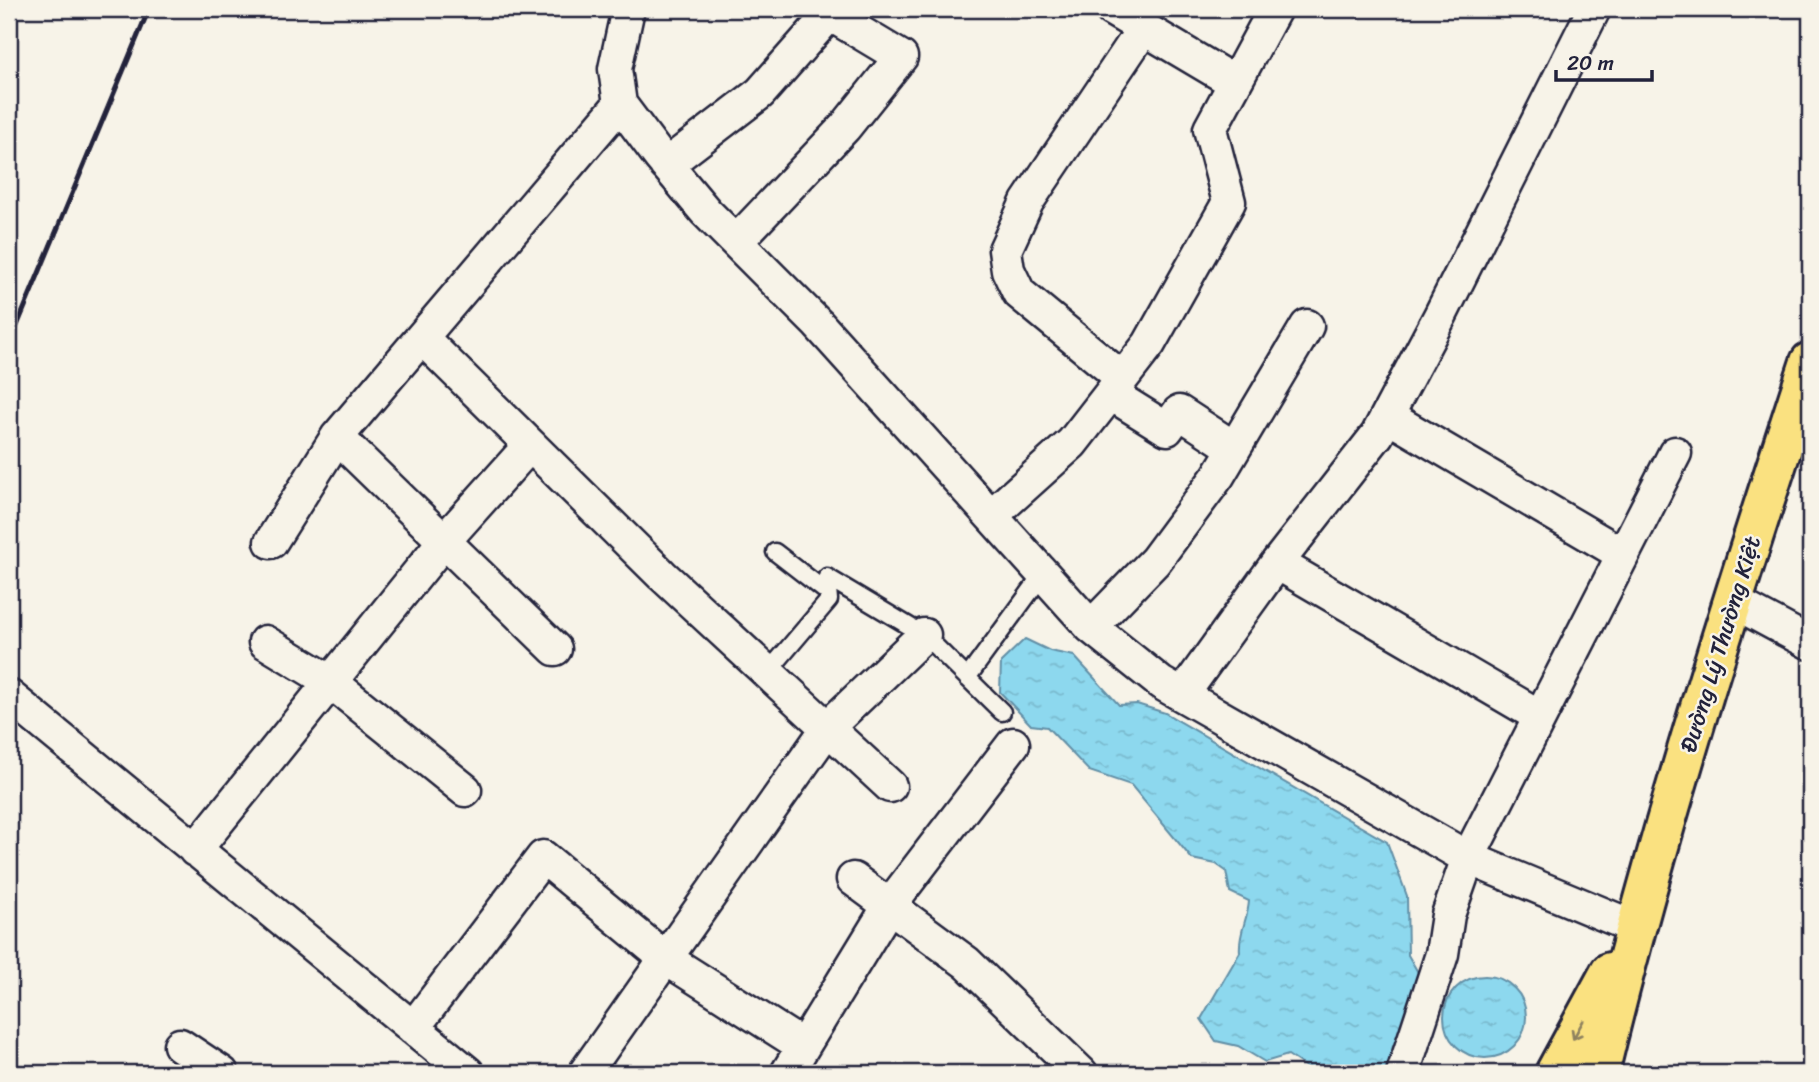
<svg xmlns="http://www.w3.org/2000/svg" width="1819" height="1082" viewBox="0 0 1819 1082" font-family="Sriracha,sans-serif">
	<style>
		.water { fill: url(#water-ripples); stroke: #628fa6; stroke-width: 2 }
		.lines { fill: none; stroke-linecap: round; stroke-linejoin: round }
		.lane-casing { stroke: #22223b; stroke-width: 21 }
		.street-casing { stroke: #22223b; stroke-width: 37 }
		.primary-casing { stroke: #22223b; stroke-width: 44 }
		.lane { stroke: #f7f3e8; stroke-width: 16 }
		.street { stroke: #f7f3e8; stroke-width: 32 }
		.primary { stroke: #fae180; stroke-width: 38 }
		.rail { stroke: #22223b; stroke-width: 5 }
		.oneway { stroke: #8e825e }
		.labels { text-anchor: middle; stroke-width: 5; stroke-linejoin: round; paint-order: stroke }
		.street-label { font-size: 23px; fill: #22223b; stroke: #f7f3e8 }
	</style>
	<defs>
		<pattern id="water-ripples" width="26" height="14" patternUnits="userSpaceOnUse" patternTransform="scale(1.75)"><rect width="26" height="14" fill="#8dd8ee"/><path d="M2 4q2-2 4 0t4 0M15 11q2-2 4 0t4 0" fill="none" stroke="#79b9cd"/></pattern>
	</defs>
	<rect width="100%" height="100%" fill="#f7f3e8"/>
	<filter id="ink" filterUnits="userSpaceOnUse"><feTurbulence type="fractalNoise" baseFrequency=".0143" numOctaves="2"/><feDisplacementMap in="SourceGraphic" scale="14" xChannelSelector="R" yChannelSelector="G"/><feConvolveMatrix kernelMatrix="1 2 1 2 8 2 1 2 1" color-interpolation-filters="sRGB"/></filter>
	<g filter="url(#ink)">
		<path class="water" d="M 1025,639 L 1050,651 L 1074,656 L 1119,705 L 1137,704 L 1165,713 L 1387,842 L 1407,896 L 1408,955 L 1420,976 L 1399,1073 L 1315,1073 L 1288,1055 L 1265,1062 L 1238,1046 L 1216,1041 L 1201,1019 L 1240,952 C 1238,934 1248,919 1249,901 L 1230,892 L 1226,871 L 1216,864 L 1192,859 L 1131,785 L 1089,771 L 1047,727 L 1031,725 L 1000,692 L 1001,662 Z
			M1444 1017a41 41 0 1 1 82 0a41 41 0 1 1-82 0Z"/>
		<g class="lines">
			<g class="lane-casing">
				<path id="lane" d="M 775,552 L 828,593
					M 768,672 L 829,600 L 827,577 L 924,635 L 1002,712
					M 967,678 L 1043,574"/>
			</g>
			<g class="street-casing">
				<path id="street" d="M 628,9 L 615,69 L 620,104 L 659,156 L 706,212 L 818,324 L 1091,627 L 1161,683 L 1468,858 L 1634,927
					M 1111,9 L 1234,82
					M 666,165 L 760,93 L 829,15
					M 736,242 L 845,127 L 901,57 L 821,9
					M 422,338 L 662,575 L 890,786
					M 1122,378 L 1019,293 L 1008,270 L 1005,250 L 1027,202 L 1144,28
					M 1111,394 L 1167,429 L 1179,412 L 1234,448
					M 1387,416 L 1622,554
					M 337,437 L 555,649
					M 991,516 L 1072,443 L 1149,344 L 1229,202 L 1210,129 L 1275,9
					M 271,542 L 337,437 L 620,104
					M 1277,563 L 1539,716
					M 1732,601 L 1810,643
					M 1091,627 L 1155,561 L 1218,476 L 1307,326
					M 265,642 L 331,682 L 465,790
					M 1183,694 L 1277,563 L 1377,435 L 1440,316 L 1594,9
					M 9,696 L 468,1073
					M 195,850 L 444,541 L 530,445
					M 853,879 L 967,963 L 1081,1073
					M 413,1028 L 543,857 L 665,958 L 803,1046
					M 180,1045 L 222,1073
					M 585,1073 L 829,726 L 924,635
					M 787,1073 L 889,906 L 1013,744
					M 1403,1073 L 1442,954 L 1448,915 L 1468,858 L 1675,453"/>
			</g>
			<g class="primary-casing">
				<path id="primary" d="M 1555,1073 L 1610,972
					M 1599,1073 C 1657,833 1733,597 1810,362"/>
			</g>
			<use href="#lane" class="lane"/>
			<use href="#street" class="street"/>
			<use href="#primary" class="primary"/>
			<path class="rail" d="M 9,345 L 149,9"/>
		</g>
		<defs><path id="oneway-shaft" d="M-6 0H5M1.5-3L5.5 0L1.5 3" fill="none" stroke-width="1.6" stroke-linecap="round" stroke-linejoin="round" transform="scale(1.75)"/></defs>
		<use class="oneway" href="#oneway-shaft" transform="translate(1578 1030) rotate(119)"/>
	</g>
	<g class="labels">
		<g class="street-label">
			<text transform="translate(1720 644) rotate(-73)" y="8">Đường Lý Thường Kiệt</text>
		</g>
	</g>
	<rect width="1819" height="1082" fill="none" stroke="#f7f3e8" stroke-width="35"/>
	<rect x="18" y="18" width="1784" height="1047" fill="none" stroke="#22223b" stroke-width="2.5" filter="url(#ink)"/>
	<path d="M1556 70v10h96v-10" fill="none" stroke="#22223b" stroke-width="3.5"/>
	<text x="1567" y="70" font-size="21" fill="#22223b" stroke="#f7f3e8" stroke-width="5" paint-order="stroke">20 m</text>
</svg>
